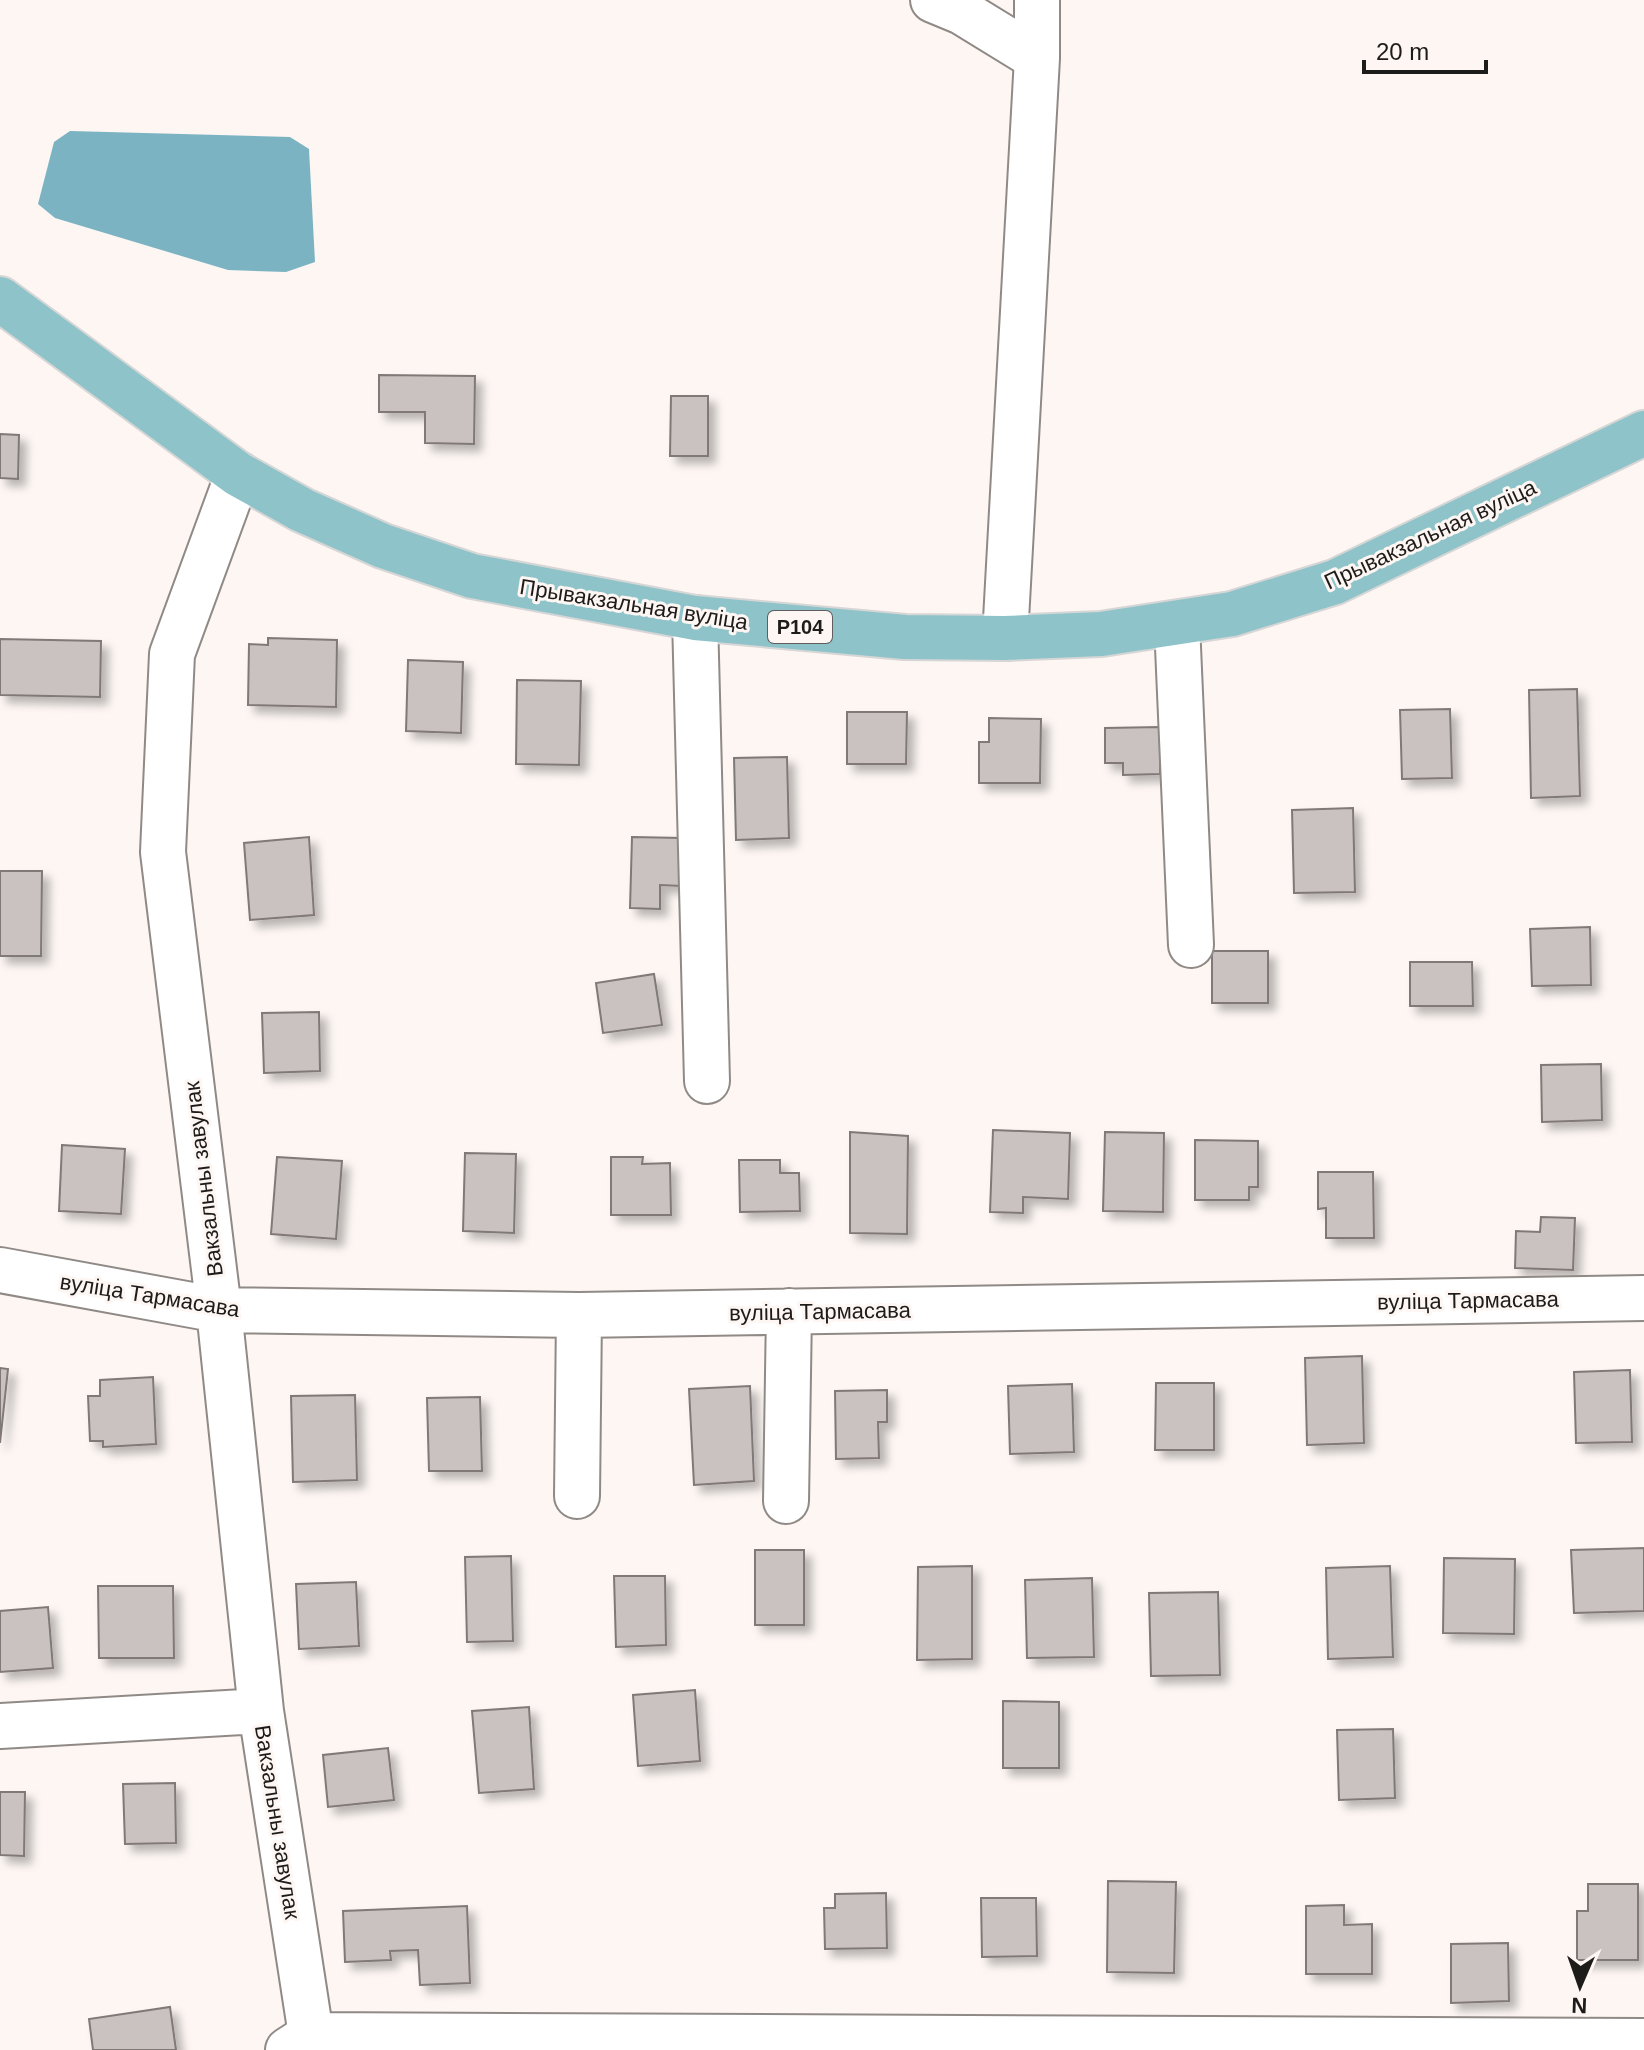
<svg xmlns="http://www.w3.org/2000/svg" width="1644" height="2050" viewBox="0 0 1644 2050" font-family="Arial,sans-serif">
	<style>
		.water { fill: #7bb3c2 }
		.building { fill: #c9c2c0; stroke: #807978; stroke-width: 2; filter: url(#shadow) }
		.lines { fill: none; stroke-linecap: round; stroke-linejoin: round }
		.minor-casing { stroke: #908a87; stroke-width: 48 }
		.major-casing { stroke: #d6d6d6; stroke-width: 48 }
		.minor { stroke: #fff; stroke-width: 44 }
		.major { stroke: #8ec4c9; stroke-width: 44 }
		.labels { text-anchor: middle; stroke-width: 6; stroke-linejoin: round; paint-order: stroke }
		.shield { fill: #fdf6f3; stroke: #615d5c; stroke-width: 2 }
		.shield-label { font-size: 20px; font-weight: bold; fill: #1e1c1b }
		.street-label { font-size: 22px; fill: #1e1c1b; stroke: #fdf6f3 }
	</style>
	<defs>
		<filter id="shadow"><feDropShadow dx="7" dy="7" stdDeviation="4" flood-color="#0004"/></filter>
	</defs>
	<rect width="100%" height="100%" fill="#fdf6f3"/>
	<path class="water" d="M 70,131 L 290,137 L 309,149 L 315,262 L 286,272 L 228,270 L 55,218 L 38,204 L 54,142 Z"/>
	<path class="building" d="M 379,375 L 475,376 L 474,444 L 425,443 L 425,412 L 379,412 Z
		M 671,396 L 708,396 L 708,456 L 670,456 Z
		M 0,434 L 19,435 L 18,479 L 0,478 Z
		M 268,638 L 337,640 L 336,707 L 248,705 L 249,644 L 268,645 Z
		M 0,639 L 101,641 L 100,697 L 0,695 Z
		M 408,660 L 463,662 L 461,733 L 406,731 Z
		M 517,680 L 581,681 L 579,765 L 516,764 Z
		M 1577,689 L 1580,796 L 1531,798 L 1529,690 Z
		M 1450,709 L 1452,778 L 1402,779 L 1400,710 Z
		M 847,712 L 907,712 L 906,764 L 847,764 Z
		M 989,718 L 1041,719 L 1040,783 L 979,783 L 979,742 L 989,742 Z
		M 1160,727 L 1160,774 L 1123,775 L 1123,763 L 1105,763 L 1105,728 Z
		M 787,757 L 789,838 L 736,840 L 734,758 Z
		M 1353,808 L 1355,892 L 1294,893 L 1292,810 Z
		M 309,837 L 314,915 L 250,920 L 244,843 Z
		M 632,837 L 683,838 L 682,886 L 660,885 L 660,909 L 630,908 Z
		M 0,871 L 42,871 L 41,956 L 0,956 Z
		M 1590,927 L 1591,985 L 1532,986 L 1530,929 Z
		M 1212,951 L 1268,951 L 1268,1003 L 1212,1003 Z
		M 1410,962 L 1472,962 L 1473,1006 L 1410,1006 Z
		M 654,974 L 662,1025 L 603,1033 L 596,983 Z
		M 319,1012 L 320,1071 L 264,1073 L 262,1013 Z
		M 1601,1064 L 1602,1120 L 1542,1122 L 1541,1065 Z
		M 993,1130 L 1070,1133 L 1068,1199 L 1023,1197 L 1023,1213 L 990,1212 Z
		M 850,1132 L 908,1136 L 907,1234 L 850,1233 Z
		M 1105,1132 L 1164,1133 L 1163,1212 L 1103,1211 Z
		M 1195,1140 L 1258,1141 L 1258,1187 L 1249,1187 L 1249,1200 L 1195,1200 Z
		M 62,1145 L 125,1149 L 121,1214 L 59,1211 Z
		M 465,1153 L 516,1154 L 514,1233 L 463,1231 Z
		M 277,1157 L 342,1161 L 336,1239 L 271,1234 Z
		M 611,1157 L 643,1157 L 642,1164 L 670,1163 L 671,1215 L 611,1215 Z
		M 739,1160 L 780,1160 L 780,1173 L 799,1173 L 800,1211 L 740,1212 Z
		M 1318,1172 L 1373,1172 L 1374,1238 L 1326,1238 L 1326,1208 L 1318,1209 Z
		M 1541,1217 L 1575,1218 L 1573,1270 L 1515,1268 L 1516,1231 L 1540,1232 Z
		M 1362,1356 L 1364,1443 L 1307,1445 L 1305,1358 Z
		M 0,1368 L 8,1369 L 0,1443 Z
		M 1630,1370 L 1632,1442 L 1576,1443 L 1574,1372 Z
		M 153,1377 L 156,1444 L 103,1447 L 103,1441 L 90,1441 L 88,1396 L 100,1396 L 100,1380 Z
		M 1156,1383 L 1214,1383 L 1214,1450 L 1155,1450 Z
		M 1072,1384 L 1074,1452 L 1010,1454 L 1008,1386 Z
		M 750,1386 L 754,1481 L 694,1485 L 689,1389 Z
		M 887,1390 L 887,1422 L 878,1422 L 879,1458 L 836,1459 L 835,1391 Z
		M 355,1395 L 357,1480 L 293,1482 L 291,1396 Z
		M 480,1397 L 482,1471 L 429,1471 L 427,1398 Z
		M 1644,1548 L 1644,1611 L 1574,1613 L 1571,1550 Z
		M 755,1550 L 804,1550 L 804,1625 L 755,1625 Z
		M 511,1556 L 513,1641 L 467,1642 L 465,1557 Z
		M 1444,1558 L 1515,1559 L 1514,1634 L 1443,1633 Z
		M 972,1566 L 972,1659 L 917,1660 L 918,1567 Z
		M 1390,1566 L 1393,1657 L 1328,1659 L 1326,1568 Z
		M 614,1576 L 665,1576 L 666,1645 L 616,1647 Z
		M 1092,1578 L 1094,1657 L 1027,1658 L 1025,1580 Z
		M 356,1582 L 359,1646 L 299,1649 L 296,1584 Z
		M 98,1586 L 173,1586 L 174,1658 L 99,1658 Z
		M 1218,1592 L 1220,1675 L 1151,1676 L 1149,1593 Z
		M 48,1607 L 53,1668 L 0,1672 L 0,1611 Z
		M 695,1690 L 700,1761 L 638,1766 L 633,1695 Z
		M 1003,1701 L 1059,1702 L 1059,1768 L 1003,1768 Z
		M 529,1707 L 534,1789 L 479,1793 L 472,1711 Z
		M 1393,1729 L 1395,1798 L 1339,1800 L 1337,1730 Z
		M 388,1748 L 394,1800 L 328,1807 L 323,1755 Z
		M 175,1783 L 176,1843 L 125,1844 L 123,1784 Z
		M 0,1792 L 25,1792 L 24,1856 L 0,1855 Z
		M 1108,1881 L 1176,1882 L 1174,1973 L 1107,1972 Z
		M 1588,1884 L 1638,1884 L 1638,1960 L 1577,1960 L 1577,1911 L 1588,1911 Z
		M 886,1893 L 887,1948 L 825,1949 L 824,1908 L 835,1908 L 835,1894 Z
		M 981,1898 L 1036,1898 L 1037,1956 L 982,1957 Z
		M 1344,1905 L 1344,1925 L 1372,1924 L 1372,1974 L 1306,1974 L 1306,1906 Z
		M 467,1906 L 470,1983 L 420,1985 L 418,1950 L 390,1951 L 391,1960 L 345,1962 L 343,1911 Z
		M 1508,1943 L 1509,2001 L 1451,2003 L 1451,1944 Z
		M 170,2007 L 176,2050 L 93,2050 L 89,2019 Z"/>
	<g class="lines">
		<g class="minor-casing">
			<path id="minor" d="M 933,0 L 962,12 L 1037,58
				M 238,474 L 172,654 L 163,852 L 219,1310 L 261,1711 L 311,2035
				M 695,618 L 707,1081
				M 1177,624 L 1191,945
				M 1005,638 L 1037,58 L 1037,0
				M 0,1270 L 219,1310 L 579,1315 L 1644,1298
				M 577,1496 L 579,1315
				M 786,1501 L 789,1311
				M 0,1726 L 261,1711
				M 288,2050 L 311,2035 L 1644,2041"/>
		</g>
		<g class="major-casing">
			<path id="major" d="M 0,299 L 238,474 L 302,510 L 383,546 L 472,576 L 695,618 L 905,637 L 1005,638 L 1101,634 L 1232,614 L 1335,582 L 1644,433"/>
		</g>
		<use href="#minor" class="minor"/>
		<use href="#major" class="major"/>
	</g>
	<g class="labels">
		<rect class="shield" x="768" y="611" width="64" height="32" rx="6"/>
		<g class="shield-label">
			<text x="800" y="634">Р104</text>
		</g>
		<g class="street-label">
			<text transform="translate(1430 534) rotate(-25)" y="8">Прывакзальная вуліца</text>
			<text transform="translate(634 604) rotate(9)" y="8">Прывакзальная вуліца</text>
			<text transform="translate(203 1179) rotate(-97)" y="8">Вакзальны завулак</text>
			<text transform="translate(150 1295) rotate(9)" y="8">вуліца Тармасава</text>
			<text transform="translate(1468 1300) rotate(-1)" y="8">вуліца Тармасава</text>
			<text transform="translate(820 1311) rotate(-1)" y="8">вуліца Тармасава</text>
			<text transform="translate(278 1822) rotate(81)" y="8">Вакзальны завулак</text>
		</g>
	</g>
	<g transform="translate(1580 1986) rotate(182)" stroke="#fdf6f3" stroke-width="6" paint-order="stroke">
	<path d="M0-6L14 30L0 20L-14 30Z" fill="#1e1c1b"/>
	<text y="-12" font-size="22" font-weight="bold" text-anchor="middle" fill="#1e1c1b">N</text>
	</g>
	<path d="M1364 60v12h122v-12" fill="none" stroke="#1e1c1b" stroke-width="4"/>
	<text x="1376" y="60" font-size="24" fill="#1e1c1b" stroke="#fdf6f3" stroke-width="6" paint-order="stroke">20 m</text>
</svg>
